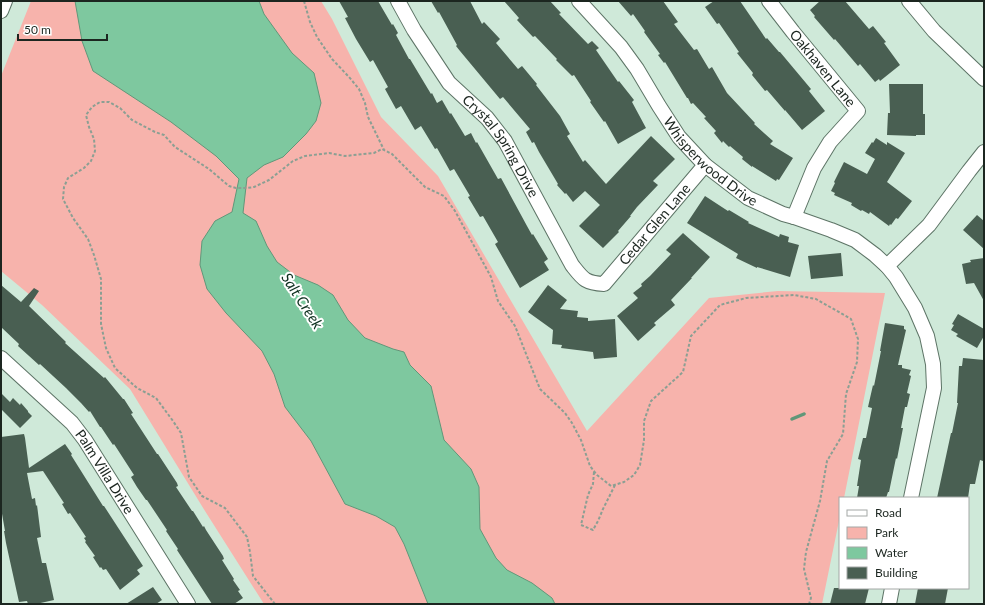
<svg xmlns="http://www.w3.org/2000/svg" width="985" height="605" viewBox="0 0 985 605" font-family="Lato,sans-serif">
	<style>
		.green { fill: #f7b3ac }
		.water { fill: #7ec89f; stroke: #619779 }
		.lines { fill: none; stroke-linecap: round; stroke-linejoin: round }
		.stream { stroke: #619779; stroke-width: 3.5 }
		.building { fill: #495f52 }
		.minor-casing { stroke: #5d7466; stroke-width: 16 }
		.path { stroke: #8b9f93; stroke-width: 2; stroke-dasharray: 3 2; stroke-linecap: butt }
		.minor { stroke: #fff; stroke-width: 14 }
		.labels { text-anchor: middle; stroke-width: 4; stroke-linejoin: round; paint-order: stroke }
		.street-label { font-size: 14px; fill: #1c2620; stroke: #fff }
		.water-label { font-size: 15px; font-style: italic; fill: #103221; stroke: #fff }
	</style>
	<rect width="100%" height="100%" fill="#cfe9d9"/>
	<path class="green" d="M 31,1 L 321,1 L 332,19 L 381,117 L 438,176 L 587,431 L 709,298 L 778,291 L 885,293 L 844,498 L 840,498 L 840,516 L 822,604 L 264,604 L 205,511 L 130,389 L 42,305 L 1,271 L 1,76 Z"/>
	<path class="water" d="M 75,1 L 259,1 L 264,14 L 292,53 L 314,73 L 321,103 L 316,121 L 306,134 L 283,157 L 264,165 L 247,178 L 243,213 L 256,221 L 267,246 L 277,262 L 294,275 L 318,285 L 333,295 L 348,320 L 365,338 L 393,349 L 404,352 L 410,365 L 431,386 L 444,440 L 471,469 L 479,487 L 480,529 L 496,558 L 507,570 L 532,583 L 552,598 L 555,604 L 428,604 L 404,544 L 395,527 L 376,516 L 345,504 L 311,441 L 285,407 L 274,374 L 262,351 L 226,313 L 207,289 L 200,265 L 202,241 L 215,221 L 232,212 L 239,179 L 216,156 L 171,122 L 93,71 L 82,41 Z"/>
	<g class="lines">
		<path class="stream" d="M 792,419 L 804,414"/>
	</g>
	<path class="building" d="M 339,1 L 378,1 L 392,25 L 393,24 L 398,33 L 396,35 L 409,59 L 410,59 L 431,94 L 432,93 L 437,103 L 442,100 L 450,114 L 451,113 L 465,136 L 471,133 L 476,143 L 477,142 L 498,179 L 501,178 L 527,226 L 532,235 L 533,234 L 548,259 L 544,262 L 549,270 L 520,288 L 495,244 L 498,242 L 483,216 L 480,217 L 468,197 L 470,196 L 454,169 L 450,171 L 437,148 L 435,149 L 421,126 L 415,130 L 401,106 L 396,109 L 385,89 L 388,87 L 373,60 L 370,62 L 356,39 L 345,18 L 348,17 Z
		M 431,1 L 470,1 L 482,24 L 484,22 L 500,39 L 496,43 L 518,69 L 522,66 L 537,84 L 536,85 L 560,116 L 570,134 L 567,136 L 583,162 L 585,160 L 606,184 L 651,136 L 675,159 L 653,181 L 658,185 L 637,207 L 630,216 L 631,216 L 618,231 L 619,232 L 603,248 L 579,226 L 600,205 L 585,191 L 573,202 L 566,193 L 565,194 L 557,185 L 558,184 L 539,152 L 534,142 L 532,143 L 526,132 L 530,129 L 503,97 L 500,99 L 460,51 L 456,46 L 457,45 L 439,12 L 438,13 Z
		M 504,1 L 550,1 L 561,13 L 559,14 L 588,44 L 592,41 L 599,48 L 596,50 L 618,82 L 619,81 L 634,100 L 632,102 L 646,128 L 618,144 L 605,121 L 604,122 L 590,102 L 591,101 L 574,75 L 572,76 L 556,60 L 557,59 L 535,36 L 533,37 L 517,20 L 519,18 Z
		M 618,1 L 663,1 L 678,22 L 674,24 L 694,50 L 697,49 L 709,69 L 712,67 L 727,93 L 755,123 L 754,124 L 773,141 L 770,144 L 793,158 L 779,180 L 777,179 L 776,181 L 752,166 L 752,167 L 742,159 L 743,157 L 730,146 L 729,147 L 723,141 L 722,143 L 714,133 L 716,131 L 704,118 L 706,117 L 693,103 L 691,104 L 688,98 L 687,98 L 665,62 L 664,63 L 658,55 L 660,54 L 644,32 L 645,31 L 633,14 L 631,16 Z
		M 714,1 L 740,1 L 766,39 L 767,38 L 779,52 L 780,52 L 811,89 L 809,91 L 825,111 L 802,130 L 785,110 L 785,111 L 767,90 L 765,91 L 752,75 L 753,73 L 737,53 L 739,52 L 719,23 L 717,24 L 705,7 Z
		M 820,1 L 845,1 L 869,29 L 873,26 L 886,42 L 884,43 L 900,65 L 880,81 L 879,79 L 875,82 L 860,64 L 858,66 L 835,39 L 834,40 L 814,17 L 815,16 L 810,10 Z
		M 889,84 L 923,84 L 923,114 L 925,114 L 925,135 L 916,135 L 916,136 L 887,135 L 888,113 L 890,113 Z
		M 876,138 L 887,145 L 887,142 L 905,153 L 887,182 L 912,201 L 898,219 L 896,218 L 891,225 L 890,224 L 889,226 L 870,212 L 869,214 L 862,210 L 861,211 L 851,205 L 852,203 L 834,195 L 835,193 L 831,191 L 835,183 L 834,182 L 844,162 L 867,174 L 875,159 L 865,153 L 872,142 L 873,143 Z
		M 705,196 L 728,211 L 729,210 L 749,222 L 748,223 L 779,237 L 780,234 L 789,237 L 788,242 L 799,245 L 790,277 L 757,267 L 757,268 L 736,258 L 738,254 L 687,223 Z
		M 977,215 L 984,221 L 984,249 L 963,230 Z
		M 683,233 L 710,257 L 691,278 L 692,278 L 671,300 L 675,305 L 654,323 L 656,325 L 638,341 L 617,316 L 638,298 L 633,293 L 642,286 L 641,284 L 650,276 L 671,254 L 666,250 Z
		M 841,253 L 843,276 L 811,279 L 808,256 Z
		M 984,258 L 984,301 L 974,283 L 966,284 L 962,264 L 971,262 L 970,260 Z
		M 1,285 L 21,302 L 34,288 L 39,291 L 29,306 L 66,342 L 65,343 L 104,378 L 105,377 L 123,399 L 124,399 L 133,413 L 131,414 L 157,454 L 158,454 L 177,483 L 178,486 L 176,487 L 192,511 L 193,511 L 203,527 L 204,526 L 206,530 L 223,556 L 224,559 L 222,560 L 234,579 L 233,580 L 240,590 L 238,591 L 243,598 L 234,604 L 212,604 L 177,550 L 178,549 L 166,531 L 167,530 L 147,500 L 146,500 L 137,487 L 131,477 L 134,475 L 114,444 L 113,445 L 101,427 L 100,427 L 90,411 L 89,412 L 81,403 L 66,388 L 40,364 L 39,365 L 18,346 L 19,344 L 1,327 Z
		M 548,285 L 567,300 L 560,309 L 578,311 L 577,317 L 588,318 L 588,321 L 615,319 L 617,357 L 594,359 L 593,352 L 561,348 L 562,345 L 552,344 L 553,330 L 528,312 Z
		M 958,314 L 984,329 L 984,336 L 977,348 L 956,336 L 958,334 L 951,330 L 954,325 L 952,324 Z
		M 885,323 L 904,326 L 904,329 L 906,330 L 898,365 L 902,365 L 902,368 L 911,370 L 909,375 L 911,376 L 907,393 L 910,394 L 907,407 L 905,407 L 901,428 L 903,428 L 897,459 L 896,458 L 889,492 L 888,492 L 886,498 L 857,498 L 859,486 L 857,486 L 861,460 L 858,459 L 863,438 L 866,438 L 872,408 L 868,407 L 873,385 L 874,386 L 881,351 L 880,351 Z
		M 963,358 L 984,360 L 984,455 L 983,461 L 980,460 L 975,484 L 970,484 L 968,498 L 937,498 L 951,433 L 952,433 L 958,403 L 957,403 L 959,366 L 962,366 Z
		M 1,393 L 10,402 L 13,398 L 20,405 L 21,403 L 28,411 L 28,412 L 32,416 L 20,428 L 1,409 Z
		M 24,434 L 25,438 L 29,468 L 65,444 L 72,454 L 71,455 L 103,506 L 104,506 L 143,566 L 137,570 L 140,574 L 120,590 L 106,569 L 103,570 L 101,567 L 100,568 L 93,557 L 95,556 L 85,542 L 86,541 L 84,538 L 86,537 L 70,513 L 68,514 L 62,504 L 64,503 L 43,471 L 27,473 L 32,499 L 35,498 L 36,506 L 37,505 L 41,537 L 37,538 L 42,563 L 46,563 L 54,600 L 36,604 L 28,604 L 27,601 L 19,602 L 6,543 L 4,531 L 5,531 L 1,508 L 1,437 Z
		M 153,587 L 162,600 L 156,604 L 126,604 Z
		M 834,588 L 869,588 L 865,604 L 830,604 Z
		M 918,588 L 948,588 L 945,604 L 915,604 Z"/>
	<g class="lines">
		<g class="minor-casing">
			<g id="minor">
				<path id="s1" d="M 398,1 L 414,30 L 449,83 L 487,118 L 505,141 L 572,265 C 583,279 585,283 604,284 L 705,165"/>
				<path id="s2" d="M 579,1 L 621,47 L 637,69 L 659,106 L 679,137 L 705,165 L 748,198 L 783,214 L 794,217 L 831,230 L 855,240 L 875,255 L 887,266 L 896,277 L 915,308 L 927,336 L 933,364 L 934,388 L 911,498"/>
				<path id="s3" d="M 769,1 L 793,32 L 858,111 L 830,142 L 814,168 L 794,217"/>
				<path d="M 909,1 L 934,31 L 984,79"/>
				<path d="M 1,11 L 5,1"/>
				<path d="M 887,266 L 929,225 L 969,171 L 984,152"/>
				<path id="s4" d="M 1,358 L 72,423 L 85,440 L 188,604"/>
				<path d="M 889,604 L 892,588"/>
			</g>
		</g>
		<path class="path" d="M 304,1 L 310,22 L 317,37 L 332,59 L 349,77 L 359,89 L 365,103 L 368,117 L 384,150
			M 594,472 L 593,484 L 588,495 L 581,525 L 593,530 L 598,521 L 603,509 L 615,485
			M 275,604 L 253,576 L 250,552 L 247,537 L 225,508 L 202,496 L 189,477 L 181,433 L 173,421 L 156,398 L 137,388 L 115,368 L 106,348 L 101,324 L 101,279 L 94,255 L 88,239 L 73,218 L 63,199 L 64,187 L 68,178 L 84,168 L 91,161 L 95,151 L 94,139 L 89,127 L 86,115 L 92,107 L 100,102 L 109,102 L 120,108 L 132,120 L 155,132 L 164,135 L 175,147 L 209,169 L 229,186 L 236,188 L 247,188 L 254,187 L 269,180 L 293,161 L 305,156 L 329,153 L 345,156 L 374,153 L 382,149 L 392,154 L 425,187 L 444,196 L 455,211 L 491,277 L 498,301 L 515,326 L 540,389 L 565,413 L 572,423 L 581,440 L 590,466 L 597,475 L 611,486 L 624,482 L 634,475 L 640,465 L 644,440 L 644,421 L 651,401 L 683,372 L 691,336 L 720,305 L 746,298 L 794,295 L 816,299 L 851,319 L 858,339 L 857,362 L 846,394 L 843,434 L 827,461 L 820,501 L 806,552 L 804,569 L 811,598 L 809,604"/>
		<use href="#minor" class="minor"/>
	</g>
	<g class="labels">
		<g class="street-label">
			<text dy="5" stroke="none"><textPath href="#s3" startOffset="86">Oakhaven Lane</textPath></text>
			<text dy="5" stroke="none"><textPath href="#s1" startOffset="179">Crystal Spring Drive</textPath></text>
			<text dy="5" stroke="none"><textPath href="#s2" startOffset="209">Whisperwood Drive</textPath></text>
			<text dy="5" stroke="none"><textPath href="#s1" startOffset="436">Cedar Glen Lane</textPath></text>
			<text dy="5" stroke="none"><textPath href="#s4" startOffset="155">Palm Villa Drive</textPath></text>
		</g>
		<g class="water-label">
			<text transform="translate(302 301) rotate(57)" y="5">Salt Creek</text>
		</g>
	</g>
	<rect width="985" height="605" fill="none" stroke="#1c2620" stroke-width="4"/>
	<rect x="839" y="497" width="130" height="92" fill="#ffffff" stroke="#a4a8a6"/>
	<rect x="847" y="510" width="20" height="6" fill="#ffffff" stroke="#a4a8a6"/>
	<text x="875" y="517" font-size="12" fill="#1c2620">Road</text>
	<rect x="847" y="527" width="20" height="12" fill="#f7b3ac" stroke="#a4a8a6"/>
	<text x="875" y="537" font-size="12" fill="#1c2620">Park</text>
	<rect x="847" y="547" width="20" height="12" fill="#7ec89f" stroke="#a4a8a6"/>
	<text x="875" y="557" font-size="12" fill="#1c2620">Water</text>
	<rect x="847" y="567" width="20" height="12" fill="#495f52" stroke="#a4a8a6"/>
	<text x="875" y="577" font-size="12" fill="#1c2620">Building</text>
	<path d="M18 34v6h89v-6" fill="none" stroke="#1c2620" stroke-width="2"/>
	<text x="24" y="34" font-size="12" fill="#1c2620" stroke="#ffffff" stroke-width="3" paint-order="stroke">50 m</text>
</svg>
